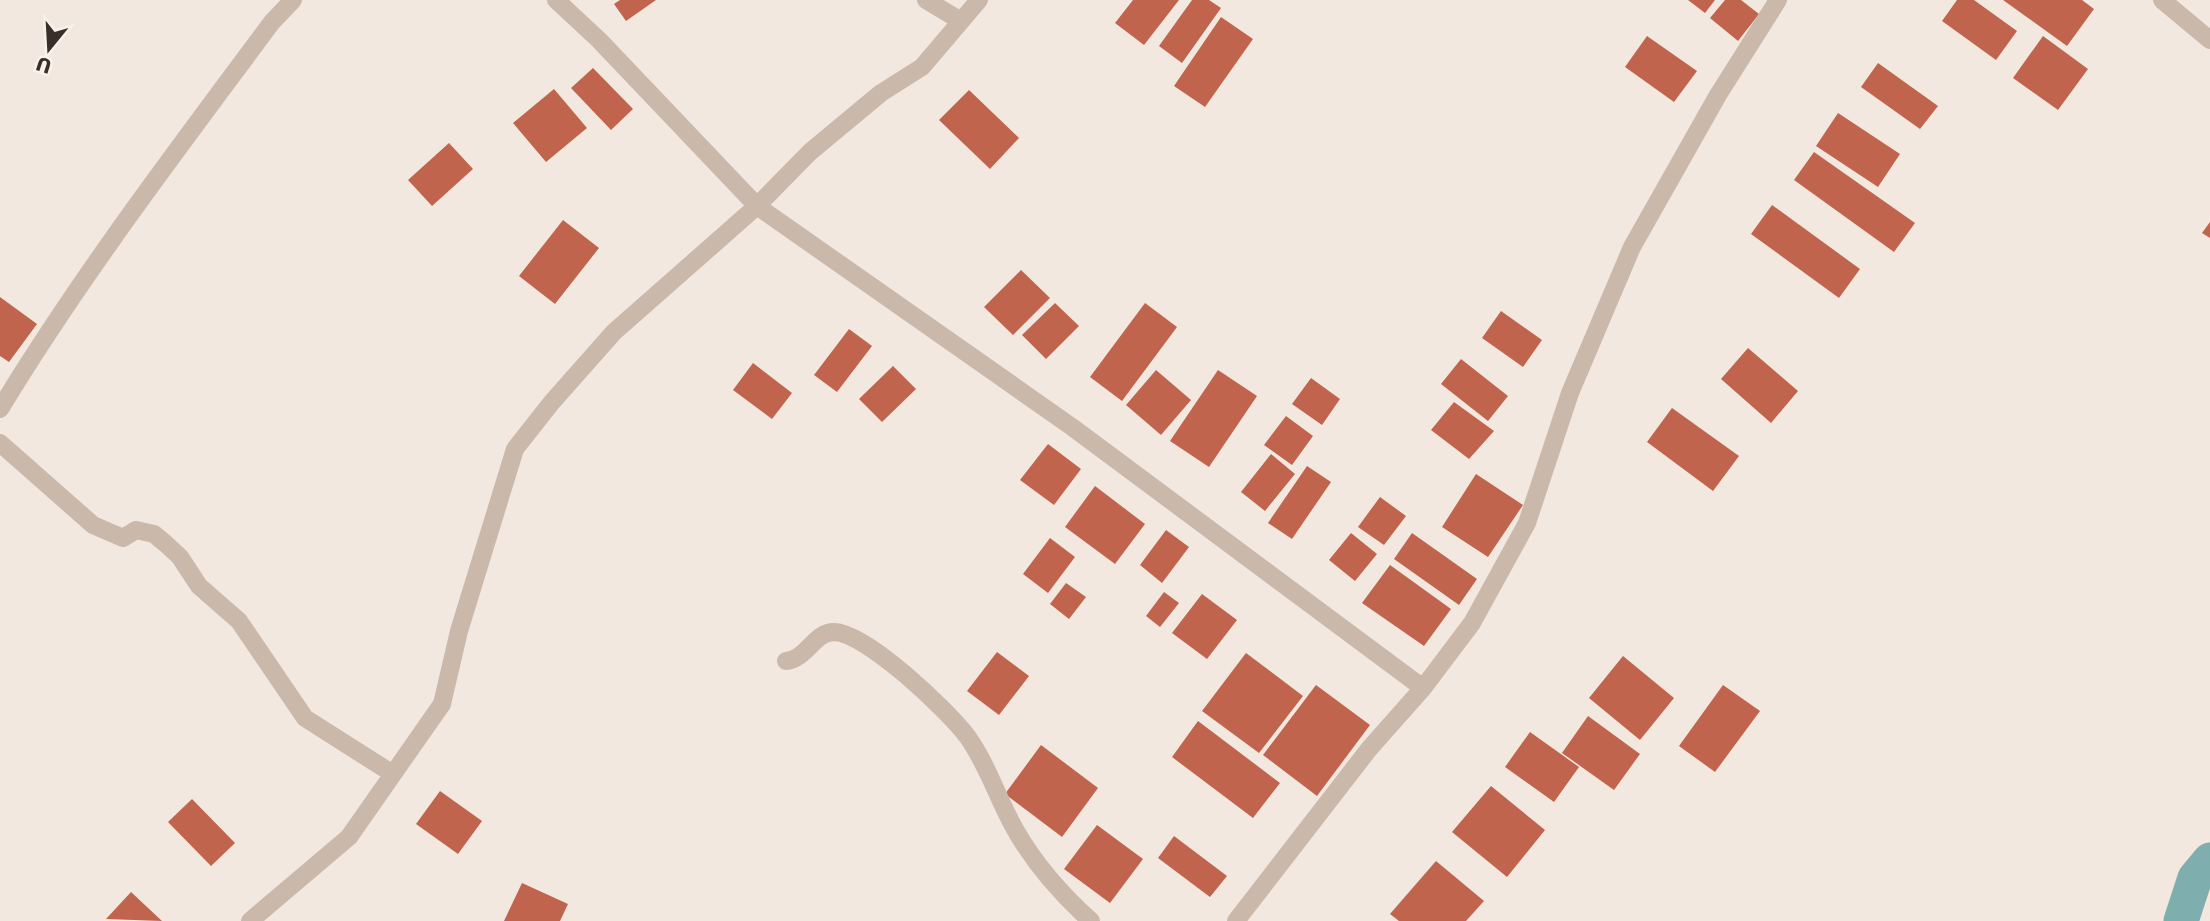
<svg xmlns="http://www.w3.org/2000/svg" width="2210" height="921" viewBox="0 0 2210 921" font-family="'DejaVu Sans',sans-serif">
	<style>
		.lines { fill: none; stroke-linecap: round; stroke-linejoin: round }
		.canal { stroke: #7faeae; stroke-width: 35 }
		.building { fill: #c1644d }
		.minor { stroke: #cab8ab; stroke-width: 18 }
	</style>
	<rect width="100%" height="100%" fill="#f2e8df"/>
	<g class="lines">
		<path class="canal" d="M 2181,921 L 2195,878 L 2210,860"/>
	</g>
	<path class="building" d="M 620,0 L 656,0 L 626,21 L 614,4 Z
		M 1133,0 L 1179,0 L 1144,45 L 1115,23 Z
		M 1192,0 L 1209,0 L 1221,8 L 1182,63 L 1159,46 Z
		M 1688,0 L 1715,0 L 1705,13 Z
		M 1725,0 L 1741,0 L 1759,14 L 1738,41 L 1710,18 Z
		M 1957,0 L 1974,0 L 2017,31 L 1996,60 L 1942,21 Z
		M 2003,0 L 2082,0 L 2094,9 L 2067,46 Z
		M 1221,17 L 1253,39 L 1205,107 L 1174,86 Z
		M 1647,36 L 1697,71 L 1674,102 L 1625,67 Z
		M 2043,36 L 2088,69 L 2058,110 L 2013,78 Z
		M 1878,63 L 1938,106 L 1920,129 L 1861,87 Z
		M 593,68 L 633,109 L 611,130 L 571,88 Z
		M 554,89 L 587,128 L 546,162 L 513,123 Z
		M 969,90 L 1019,138 L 990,169 L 939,120 Z
		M 1838,113 L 1900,154 L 1878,187 L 1816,146 Z
		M 449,143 L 473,169 L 432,206 L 408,180 Z
		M 1814,152 L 1915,223 L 1894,252 L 1794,180 Z
		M 1772,205 L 1860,269 L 1839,298 L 1751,234 Z
		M 563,220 L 599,248 L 555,304 L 519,276 Z
		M 2210,222 L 2210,238 L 2202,233 Z
		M 1021,270 L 1050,298 L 1013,335 L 984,307 Z
		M 0,297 L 37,324 L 9,362 L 0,356 Z
		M 1055,303 L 1079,326 L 1046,359 L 1022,335 Z
		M 1145,303 L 1177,327 L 1122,401 L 1090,377 Z
		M 1501,311 L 1542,340 L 1523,367 L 1482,338 Z
		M 849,329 L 872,346 L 837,392 L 814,375 Z
		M 1748,348 L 1798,391 L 1771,423 L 1721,379 Z
		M 1461,359 L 1508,396 L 1488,421 L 1441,384 Z
		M 753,363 L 792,393 L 772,419 L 733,390 Z
		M 893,366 L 916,389 L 882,422 L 859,399 Z
		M 1156,370 L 1191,400 L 1161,435 L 1126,405 Z
		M 1218,370 L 1257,396 L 1209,467 L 1170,441 Z
		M 1311,378 L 1340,399 L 1322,425 L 1292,404 Z
		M 1454,402 L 1494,431 L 1469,459 L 1431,430 Z
		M 1672,408 L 1739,456 L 1713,491 L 1647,442 Z
		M 1286,416 L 1313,436 L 1292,465 L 1264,445 Z
		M 1048,444 L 1081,469 L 1054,505 L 1020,480 Z
		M 1271,454 L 1295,474 L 1265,511 L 1241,492 Z
		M 1307,466 L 1331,482 L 1292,539 L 1268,523 Z
		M 1476,474 L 1523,505 L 1488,557 L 1442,527 Z
		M 1095,486 L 1145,524 L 1115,564 L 1065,527 Z
		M 1380,497 L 1406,516 L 1384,545 L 1358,527 Z
		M 1166,530 L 1189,547 L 1162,583 L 1140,565 Z
		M 1351,533 L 1377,554 L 1355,581 L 1329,560 Z
		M 1412,533 L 1477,579 L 1459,605 L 1394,559 Z
		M 1050,538 L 1075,557 L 1048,593 L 1023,574 Z
		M 1390,565 L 1451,609 L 1424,646 L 1362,603 Z
		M 1066,583 L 1086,597 L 1069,619 L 1050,604 Z
		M 1164,592 L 1179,603 L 1160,627 L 1146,616 Z
		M 1202,594 L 1237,620 L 1207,659 L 1172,633 Z
		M 997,652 L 1029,676 L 999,715 L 967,691 Z
		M 1246,653 L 1303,696 L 1259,753 L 1202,711 Z
		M 1623,656 L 1674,698 L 1640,740 L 1589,698 Z
		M 1316,685 L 1370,725 L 1317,796 L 1263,755 Z
		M 1723,685 L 1760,711 L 1715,772 L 1679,746 Z
		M 1588,716 L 1640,754 L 1614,790 L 1562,753 Z
		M 1198,721 L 1280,783 L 1253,818 L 1172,757 Z
		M 1530,732 L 1579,767 L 1554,802 L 1505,767 Z
		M 1041,745 L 1098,788 L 1062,837 L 1005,794 Z
		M 1491,786 L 1545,830 L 1507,877 L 1452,832 Z
		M 440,791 L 482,821 L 458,854 L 416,824 Z
		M 192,799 L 235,843 L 211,866 L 168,822 Z
		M 1097,825 L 1143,859 L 1110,903 L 1064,869 Z
		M 1174,836 L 1227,876 L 1210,897 L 1158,858 Z
		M 1436,861 L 1484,901 L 1466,921 L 1399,921 L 1390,914 Z
		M 522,883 L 568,904 L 560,921 L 504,921 Z
		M 131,892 L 162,921 L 106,919 Z"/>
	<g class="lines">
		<path class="minor" d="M 556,0 L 599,40 L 757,206 L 1072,427 L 1423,688
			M 926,0 L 961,21
			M 2162,0 L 2210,40
			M 0,409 C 82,274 178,149 272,22 L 293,0
			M 0,443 L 93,525 L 123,538 L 136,530 L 154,534 L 166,544 L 180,557 L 199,586 L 239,621 L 305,718 L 393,774
			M 786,661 C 807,659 814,632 834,632 C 867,633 947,710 967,736 C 988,765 998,800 1016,831 C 1036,866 1061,894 1091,921
			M 250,921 L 349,837 L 442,704 L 459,631 L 515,449 L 552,402 L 614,332 L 757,206 L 810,152 L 881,93 L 922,67 L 979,0
			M 1236,921 L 1369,749 L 1423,688 L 1472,623 L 1527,523 L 1570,393 L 1632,247 L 1718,95 L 1778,0"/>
	</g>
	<g transform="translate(49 49) rotate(198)" stroke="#f9f2eb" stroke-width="5" paint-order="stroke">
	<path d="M0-5L12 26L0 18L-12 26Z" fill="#382e2a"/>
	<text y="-10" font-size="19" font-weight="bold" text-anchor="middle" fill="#382e2a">U</text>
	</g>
</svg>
